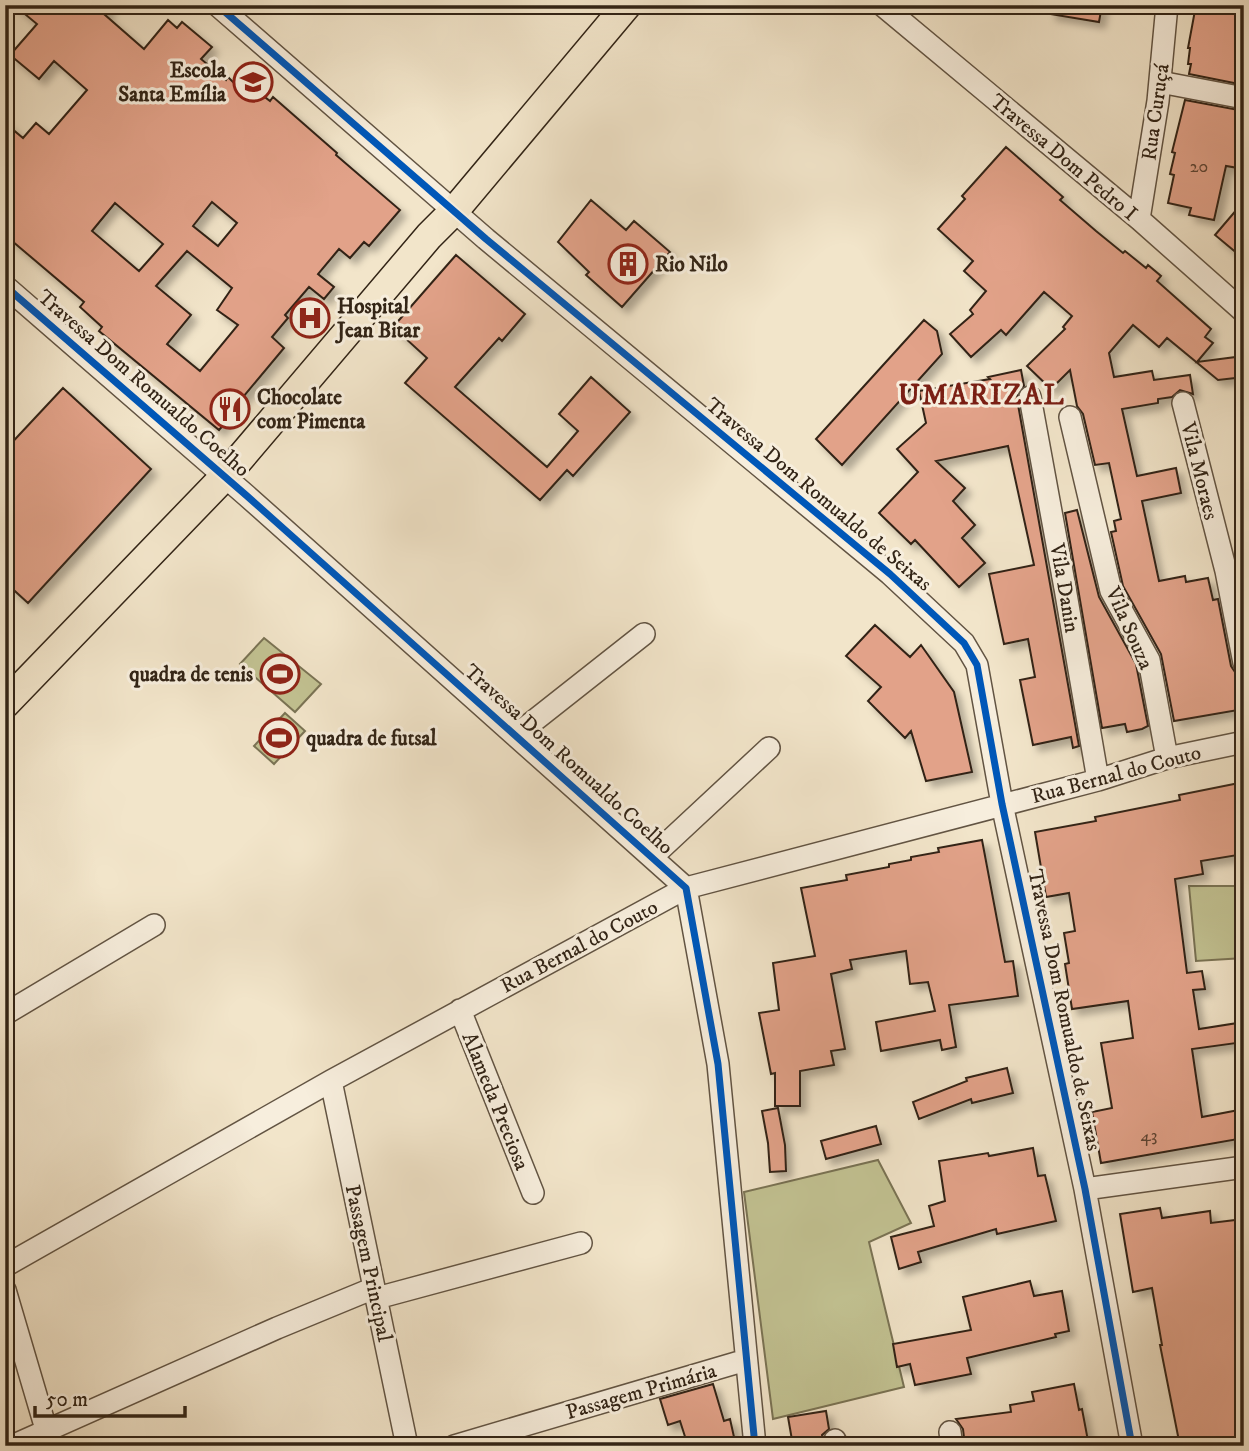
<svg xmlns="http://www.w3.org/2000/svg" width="1249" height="1451" viewBox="0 0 1249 1451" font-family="'IM FELL DW Pica',serif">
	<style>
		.green { fill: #c2c292; stroke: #7a7354; stroke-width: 2 }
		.building { fill: #e2a289; stroke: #322416; stroke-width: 2; fill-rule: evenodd; filter: url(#shadow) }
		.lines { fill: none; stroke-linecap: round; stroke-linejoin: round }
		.minor-casing { stroke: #625443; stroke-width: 24 }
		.major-casing { stroke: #322416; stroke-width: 31 }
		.minor { stroke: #f7eedd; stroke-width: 21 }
		.major { stroke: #f2e5ca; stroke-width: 28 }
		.cycleway-casing { stroke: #f7eedd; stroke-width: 11 }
		.cycleway { stroke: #0057b8; stroke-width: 7 }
		.labels { text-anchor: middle; stroke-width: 6; stroke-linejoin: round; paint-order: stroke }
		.number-label { font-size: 18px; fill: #5e4433 }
		.poi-label { font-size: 21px; font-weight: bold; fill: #322416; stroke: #f7eedd; text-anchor: start }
		.street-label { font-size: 21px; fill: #322416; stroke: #f7eedd }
		.district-label { font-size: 28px; font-weight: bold; letter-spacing: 2px; fill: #7a1f14; stroke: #f7eedd }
	</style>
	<defs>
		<filter id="shadow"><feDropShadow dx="6" dy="6" stdDeviation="3.5" flood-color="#0004"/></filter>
	</defs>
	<rect width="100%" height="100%" fill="#f2e5ca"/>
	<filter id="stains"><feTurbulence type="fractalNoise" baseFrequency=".00286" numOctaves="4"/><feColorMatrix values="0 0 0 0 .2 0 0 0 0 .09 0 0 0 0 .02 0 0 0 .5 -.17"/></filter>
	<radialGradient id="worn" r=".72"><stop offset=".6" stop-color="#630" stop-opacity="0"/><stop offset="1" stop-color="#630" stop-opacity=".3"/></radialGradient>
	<path class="green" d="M 264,638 L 321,684 L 295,712 L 240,664 Z
		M 285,713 L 305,731 L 274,764 L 254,746 Z
		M 1189,886 L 1244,886 L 1244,958 L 1196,961 Z
		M 878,1160 L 911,1223 L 869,1242 L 904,1387 L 773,1419 L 744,1192 Z"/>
	<path class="building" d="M 14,5 L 111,5 L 104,14 L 144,49 L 168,20 L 177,28 L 182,22 L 212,47 L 201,59 L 226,80 L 228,77 L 234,83 L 239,77 L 270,101 L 273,97 L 337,153 L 336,155 L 400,210 L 369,246 L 364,242 L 350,258 L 339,249 L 318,274 L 334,287 L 324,299 L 309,287 L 285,315 L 288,318 L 272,337 L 284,348 L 238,403 L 241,405 L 219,430 L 99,331 L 102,327 L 80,307 L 84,302 L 5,235 L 5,123 L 23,138 L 36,123 L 49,134 L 87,90 L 54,61 L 39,79 L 10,55 L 37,24 ZM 212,202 L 237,223 L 218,246 L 193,226 ZM 115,203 L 163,244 L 139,271 L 92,231 ZM 187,251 L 232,288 L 217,310 L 238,325 L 200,371 L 167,344 L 191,315 L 156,286 Z
		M 1051,5 L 1102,5 L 1099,22 L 1050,14 Z
		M 1196,5 L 1244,5 L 1244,85 L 1189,74 L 1191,64 L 1188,64 L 1190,48 L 1188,48 Z
		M 1185,100 L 1244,111 L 1244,169 L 1226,166 L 1214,220 L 1189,215 L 1191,208 L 1168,203 L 1174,175 L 1170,174 L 1175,153 L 1172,152 Z
		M 1006,147 L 1063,197 L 1060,200 L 1096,231 L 1123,253 L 1125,251 L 1146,268 L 1148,265 L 1161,276 L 1157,281 L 1211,329 L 1205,337 L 1213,343 L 1197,362 L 1244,356 L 1244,377 L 1218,380 L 1167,338 L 1159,347 L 1133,325 L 1109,353 L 1114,377 L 1152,371 L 1154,380 L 1190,375 L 1193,394 L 1180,390 L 1172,397 L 1158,399 L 1158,403 L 1122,409 L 1137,476 L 1176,468 L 1181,493 L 1142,501 L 1159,581 L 1185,576 L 1186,582 L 1208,578 L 1213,600 L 1218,599 L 1231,666 L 1235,672 L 1242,676 L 1244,709 L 1174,721 L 1161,654 L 1123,586 L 1111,532 L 1116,531 L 1114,521 L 1121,519 L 1109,463 L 1095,465 L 1083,414 L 1077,406 L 1070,370 L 1051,389 L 1027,366 L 1065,329 L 1063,327 L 1072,316 L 1044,292 L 1006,335 L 1001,330 L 971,357 L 950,334 L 973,314 L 970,310 L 986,291 L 964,271 L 973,261 L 938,229 L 965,199 L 962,196 Z
		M 591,200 L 626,230 L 634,221 L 670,252 L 622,307 L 586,275 L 589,272 L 558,242 Z
		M 1244,201 L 1244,259 L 1215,235 Z
		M 456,255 L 525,314 L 502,341 L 499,338 L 455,387 L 547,467 L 578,431 L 559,414 L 591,377 L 630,412 L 573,476 L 567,470 L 540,500 L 405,383 L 427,358 L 393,327 Z
		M 924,320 L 937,331 L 942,354 L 842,465 L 816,439 Z
		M 1021,370 L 1024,386 L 1018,392 L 1017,399 L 1079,746 L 1073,748 L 1071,737 L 1033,745 L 1020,680 L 1035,677 L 1028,639 L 1004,644 L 989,574 L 1034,565 L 1008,446 L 936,461 L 965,488 L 953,501 L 975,525 L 962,538 L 985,563 L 959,587 L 915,540 L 911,544 L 879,513 L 918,472 L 897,449 L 926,423 L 919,391 L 990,379 L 988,377 Z
		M 63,388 L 151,469 L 28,603 L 5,582 L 5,450 Z
		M 1077,510 L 1099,597 L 1136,664 L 1148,726 L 1142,729 L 1127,732 L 1125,724 L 1102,728 L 1065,513 Z
		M 875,625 L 910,657 L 921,645 L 954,692 L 972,772 L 926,781 L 911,731 L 905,738 L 868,701 L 881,687 L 846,656 Z
		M 1244,782 L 1244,854 L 1201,861 L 1203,874 L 1175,879 L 1187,973 L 1202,971 L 1205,989 L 1193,990 L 1199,1029 L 1244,1022 L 1244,1042 L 1192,1049 L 1202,1117 L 1244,1109 L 1244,1138 L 1101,1163 L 1092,1112 L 1112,1108 L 1101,1043 L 1133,1038 L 1128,1001 L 1072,1009 L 1065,964 L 1069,963 L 1064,933 L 1075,931 L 1069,893 L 1046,897 L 1035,832 L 1096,821 L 1095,817 L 1180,800 L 1179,795 Z
		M 982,840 L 1005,962 L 1013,961 L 1018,996 L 949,1005 L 956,1047 L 942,1050 L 940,1040 L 881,1051 L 876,1022 L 935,1011 L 928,982 L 910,984 L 906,951 L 850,960 L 852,969 L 831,974 L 845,1049 L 831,1051 L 834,1065 L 800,1071 L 800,1106 L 775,1106 L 775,1073 L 771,1074 L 759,1013 L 779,1010 L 773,963 L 815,956 L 801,888 L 847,880 L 846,875 L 889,867 L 889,864 L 911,860 L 911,857 L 939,852 L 938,848 Z
		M 1007,1068 L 1013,1093 L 972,1103 L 971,1099 L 919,1119 L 913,1102 L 967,1081 L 966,1078 Z
		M 778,1108 L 785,1145 L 786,1171 L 770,1172 L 768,1143 L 762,1111 Z
		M 876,1126 L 881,1144 L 826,1159 L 821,1141 Z
		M 1033,1148 L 1038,1176 L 1045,1175 L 1056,1221 L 997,1234 L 996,1229 L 918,1252 L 921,1262 L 899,1269 L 891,1237 L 934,1226 L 929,1206 L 945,1201 L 939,1161 L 988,1153 L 989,1156 Z
		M 1160,1208 L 1162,1218 L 1210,1211 L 1211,1223 L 1244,1219 L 1244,1446 L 1180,1446 L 1160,1345 L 1162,1345 L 1152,1288 L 1133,1292 L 1120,1214 Z
		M 1030,1281 L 1034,1296 L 1062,1291 L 1069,1331 L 1055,1334 L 1056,1337 L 967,1358 L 971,1374 L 915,1385 L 910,1364 L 897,1367 L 893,1344 L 971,1330 L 963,1297 Z
		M 713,1384 L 724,1421 L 730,1419 L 736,1446 L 688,1446 L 680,1421 L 668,1425 L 660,1399 Z
		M 1074,1384 L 1079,1410 L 1082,1409 L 1089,1446 L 965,1446 L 963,1429 L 956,1419 L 1011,1412 L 1010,1405 L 1034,1401 L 1032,1392 Z
		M 826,1411 L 829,1429 L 822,1435 L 823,1446 L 796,1446 L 795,1440 L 792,1440 L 788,1417 Z"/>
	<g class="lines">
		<g class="minor-casing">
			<path id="minor" d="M 217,5 L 486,239 L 890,574 L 964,643 L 977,665 L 1002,804 L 1085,1189 L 1132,1446
				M 882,5 L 1139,219 L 1244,312
				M 1160,82 L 1244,98
				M 1139,219 L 1158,101 L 1167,5
				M 5,286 L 247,496 L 686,888 L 718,1064 L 755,1446
				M 1030,397 L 1065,588 L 1098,780
				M 1183,403 L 1226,571 L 1244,663
				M 1070,417 L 1111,591 L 1149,660 L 1167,758
				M 516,735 L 644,634
				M 652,857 L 769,748
				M 460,1010 L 533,1193
				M 5,1014 L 154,925
				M 331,1081 L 407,1446
				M 1085,1189 L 1244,1167
				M 5,1266 L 331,1081 L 686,888 L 1098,780 L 1167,758 L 1244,742
				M 5,1290 L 51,1446
				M 377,1298 L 581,1243
				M 950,1432 L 952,1446
				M 835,1440 L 836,1446
				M 12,1446 L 277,1328 L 374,1288
				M 454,1446 L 746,1360"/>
		</g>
		<g class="major-casing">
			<path id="major" d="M 5,704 L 225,476 L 429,236 L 455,210 L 627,5"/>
		</g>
		<use href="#minor" class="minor"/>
		<use href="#major" class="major"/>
		<g class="cycleway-casing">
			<path id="cycleway" d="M 217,5 L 486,239 L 890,574 L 964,643 L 977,665 L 1002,804 L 1085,1189 L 1132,1446
				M 5,286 L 247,496 L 686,888 L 718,1064 L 755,1446"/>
		</g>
		<use href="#cycleway" class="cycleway"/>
	</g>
	<defs>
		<g id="school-ring" transform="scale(2.0125)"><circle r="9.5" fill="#f7eedd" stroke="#8f2418" stroke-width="1.5"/><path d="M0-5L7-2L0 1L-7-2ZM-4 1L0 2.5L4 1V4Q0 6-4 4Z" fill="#8f2418"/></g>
		<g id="building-ring" transform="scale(2.0125)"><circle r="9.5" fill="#f7eedd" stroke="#8f2418" stroke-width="1.5"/><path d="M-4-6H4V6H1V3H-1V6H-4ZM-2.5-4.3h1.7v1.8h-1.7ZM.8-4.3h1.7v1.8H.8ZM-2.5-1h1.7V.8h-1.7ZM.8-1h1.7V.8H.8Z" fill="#8f2418"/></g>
		<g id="hospital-ring" transform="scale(2.0125)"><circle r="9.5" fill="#f7eedd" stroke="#8f2418" stroke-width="1.5"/><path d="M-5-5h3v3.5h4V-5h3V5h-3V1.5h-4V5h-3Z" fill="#8f2418"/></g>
		<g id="restaurant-ring" transform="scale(2.0125)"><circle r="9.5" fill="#f7eedd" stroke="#8f2418" stroke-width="1.5"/><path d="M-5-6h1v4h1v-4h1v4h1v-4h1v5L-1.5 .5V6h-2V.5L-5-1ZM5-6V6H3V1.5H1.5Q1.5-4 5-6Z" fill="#8f2418"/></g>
		<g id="stadium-ring" transform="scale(2.0125)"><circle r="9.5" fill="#f7eedd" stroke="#8f2418" stroke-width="1.5"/><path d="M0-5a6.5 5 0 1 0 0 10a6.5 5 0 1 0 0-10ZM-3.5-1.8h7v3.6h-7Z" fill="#8f2418"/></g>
	</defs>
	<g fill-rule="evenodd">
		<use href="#school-ring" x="253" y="82"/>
		<use href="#building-ring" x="628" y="264"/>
		<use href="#hospital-ring" x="310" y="318"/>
		<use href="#restaurant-ring" x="230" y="409"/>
		<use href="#stadium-ring" x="280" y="674"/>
		<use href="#stadium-ring" x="279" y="738"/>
	</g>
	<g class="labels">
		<g class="number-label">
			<text x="1199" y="172">20</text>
			<text x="1149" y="1141">43</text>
		</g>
		<g class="poi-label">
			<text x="226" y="77" text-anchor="end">Escola<tspan x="226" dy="24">Santa Emília</tspan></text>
			<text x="655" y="271">Rio Nilo</text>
			<text x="337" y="313">Hospital<tspan x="337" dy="24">Jean Bitar</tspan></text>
			<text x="257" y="404">Chocolate<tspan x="257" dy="24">com Pimenta</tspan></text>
			<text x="253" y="681" text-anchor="end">quadra de tenis</text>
			<text x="306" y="745">quadra de futsal</text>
		</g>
		<g class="street-label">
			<text transform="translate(1155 112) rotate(-82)" y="7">Rua Curuçá</text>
			<text transform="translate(1064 157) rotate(40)" y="7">Travessa Dom Pedro I</text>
			<text transform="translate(144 383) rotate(41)" y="7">Travessa Dom Romualdo Coelho</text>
			<text transform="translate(1200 471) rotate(76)" y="7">Vila Moraes</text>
			<text transform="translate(819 494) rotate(40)" y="7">Travessa Dom Romualdo de Seixas</text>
			<text transform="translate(1065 588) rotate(80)" y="7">Vila Danin</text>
			<text transform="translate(1130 628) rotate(66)" y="7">Vila Souza</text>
			<text transform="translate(569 759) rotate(42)" y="7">Travessa Dom Romualdo Coelho</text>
			<text transform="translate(1116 774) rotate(-15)" y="7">Rua Bernal do Couto</text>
			<text transform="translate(579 946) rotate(-28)" y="7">Rua Bernal do Couto</text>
			<text transform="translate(1065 1010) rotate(78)" y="7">Travessa Dom Romualdo de Seixas</text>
			<text transform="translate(496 1101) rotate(68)" y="7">Alameda Preciosa</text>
			<text transform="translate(369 1263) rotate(78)" y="7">Passagem Principal</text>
			<text transform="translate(641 1391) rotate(-16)" y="7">Passagem Primária</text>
		</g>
		<g class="district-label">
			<text x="982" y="404">UMARIZAL</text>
		</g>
	</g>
	<rect width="1249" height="1451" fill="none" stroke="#f2e5ca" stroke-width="28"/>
	<rect x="7" y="7" width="1235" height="1437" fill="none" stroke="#322416" stroke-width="3.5"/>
	<rect x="14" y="14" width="1221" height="1423" fill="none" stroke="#322416" stroke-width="2"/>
	<path d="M35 1406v10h150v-10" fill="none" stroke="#322416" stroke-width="3.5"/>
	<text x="46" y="1406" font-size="21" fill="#322416" stroke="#f7eedd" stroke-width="5" paint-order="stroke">50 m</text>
	<rect width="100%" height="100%" filter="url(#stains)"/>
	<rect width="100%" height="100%" fill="url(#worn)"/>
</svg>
